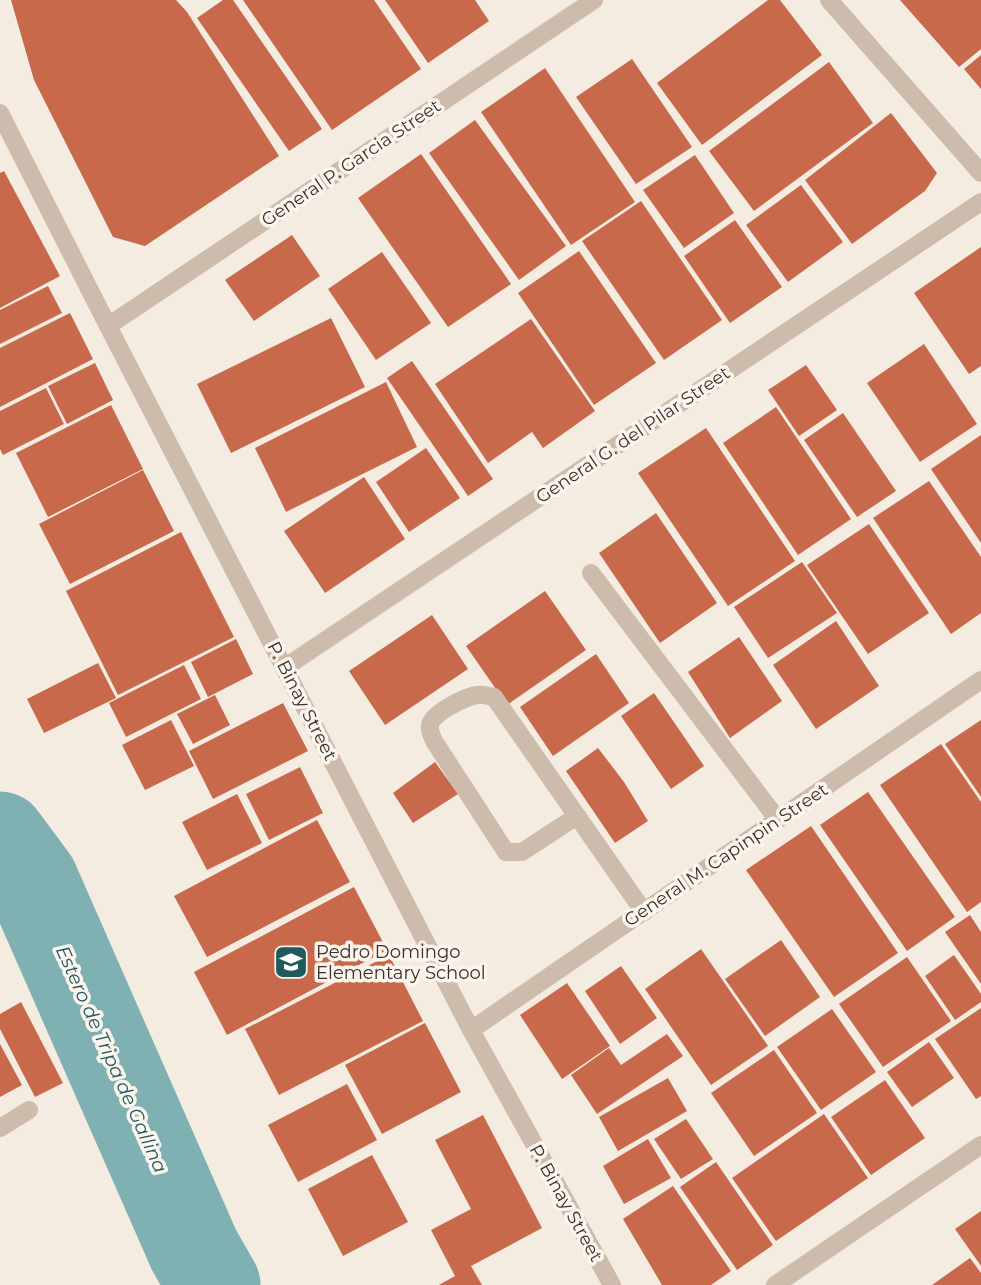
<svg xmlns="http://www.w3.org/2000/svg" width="981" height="1285" viewBox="0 0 981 1285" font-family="Montserrat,sans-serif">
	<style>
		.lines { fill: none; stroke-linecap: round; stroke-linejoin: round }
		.river { stroke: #7fb0b2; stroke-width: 93 }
		.building { fill: #c8694b }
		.minor { stroke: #cdbbac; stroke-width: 18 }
		.labels { text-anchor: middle; stroke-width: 7; stroke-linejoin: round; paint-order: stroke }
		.street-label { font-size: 18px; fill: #3b302b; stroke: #fbf5ee }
		.poi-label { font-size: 18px; fill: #3b302b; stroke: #fbf5ee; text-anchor: start }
		.water-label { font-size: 19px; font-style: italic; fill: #1f5a5e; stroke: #fbf5ee }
	</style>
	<rect width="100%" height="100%" fill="#f4ebe1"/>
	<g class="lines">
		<path class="river" d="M 0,838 L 32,881 L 194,1250 L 214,1285"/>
	</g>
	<path class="building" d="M 11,0 L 176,0 L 187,12 L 279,156 L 145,246 L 113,237 L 34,80 Z
		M 223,0 L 233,0 L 322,129 L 289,151 L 197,18 Z
		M 243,0 L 374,0 L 421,69 L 332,130 Z
		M 385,0 L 475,0 L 489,21 L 428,63 Z
		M 768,0 L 780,0 L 822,55 L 702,145 L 657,83 Z
		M 900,0 L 981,0 L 981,49 L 959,67 Z
		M 981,55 L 981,89 L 964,69 Z
		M 632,59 L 692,147 L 636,184 L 576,97 Z
		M 829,62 L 873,123 L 754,211 L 709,151 Z
		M 545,68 L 635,202 L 571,245 L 481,112 Z
		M 891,113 L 937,173 L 925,191 L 852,244 L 805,180 Z
		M 475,120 L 566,246 L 519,280 L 429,153 Z
		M 421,154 L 511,284 L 448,327 L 358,198 Z
		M 695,155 L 734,213 L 684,248 L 643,190 Z
		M 4,171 L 60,276 L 0,308 L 0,173 Z
		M 801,185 L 843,242 L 788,282 L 746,225 Z
		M 641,201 L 722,320 L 664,360 L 582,241 Z
		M 735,220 L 782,287 L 730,323 L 684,256 Z
		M 292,235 L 320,276 L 254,321 L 225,280 Z
		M 981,247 L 981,366 L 969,374 L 914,293 Z
		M 579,251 L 656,363 L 594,405 L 518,293 Z
		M 382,252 L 431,323 L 376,360 L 328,289 Z
		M 48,286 L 62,313 L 0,344 L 0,310 Z
		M 70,313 L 93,359 L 0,407 L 0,348 Z
		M 331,318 L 365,387 L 231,453 L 197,384 Z
		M 531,319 L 595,411 L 543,448 L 532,432 L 488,463 L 435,384 Z
		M 924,344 L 977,424 L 920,462 L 867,383 Z
		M 412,361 L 493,479 L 468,496 L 387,378 Z
		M 95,363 L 113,400 L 67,424 L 48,386 Z
		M 806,365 L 837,410 L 799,436 L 768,390 Z
		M 386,382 L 417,447 L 286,512 L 255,448 Z
		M 46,388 L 64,424 L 3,455 L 0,449 L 0,411 Z
		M 111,405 L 143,469 L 48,517 L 16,453 Z
		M 776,407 L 851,519 L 798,555 L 723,443 Z
		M 843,413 L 896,491 L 857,517 L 804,440 Z
		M 706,428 L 795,561 L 728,606 L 638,473 Z
		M 981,435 L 981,543 L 931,469 Z
		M 426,448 L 460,498 L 409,532 L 376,482 Z
		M 143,470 L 174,531 L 70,584 L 39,524 Z
		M 364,477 L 405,539 L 325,593 L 284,531 Z
		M 929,481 L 981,557 L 981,613 L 951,634 L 873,518 Z
		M 656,513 L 717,603 L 660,643 L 599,553 Z
		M 869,524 L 929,613 L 868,654 L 807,565 Z
		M 181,532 L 234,637 L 118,695 L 66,591 Z
		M 802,562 L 837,613 L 768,658 L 734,607 Z
		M 545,591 L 586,650 L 507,705 L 466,646 Z
		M 432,615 L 468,669 L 385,725 L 349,671 Z
		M 836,621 L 879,686 L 816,729 L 773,665 Z
		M 739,637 L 782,701 L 730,738 L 688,672 Z
		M 236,639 L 253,674 L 208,697 L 191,662 Z
		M 596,654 L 629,703 L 553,756 L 520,707 Z
		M 98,663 L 116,698 L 44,733 L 27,699 Z
		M 184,665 L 201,699 L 126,737 L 109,703 Z
		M 654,693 L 704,766 L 671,789 L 621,716 Z
		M 215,695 L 230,725 L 193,744 L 177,714 Z
		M 283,703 L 308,751 L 213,799 L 189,751 Z
		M 171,720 L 194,766 L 145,790 L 122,745 Z
		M 981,720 L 981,797 L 945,744 Z
		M 941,744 L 981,802 L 981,902 L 967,912 L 880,785 Z
		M 598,748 L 624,782 L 648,821 L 615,843 L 566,771 Z
		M 435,762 L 458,794 L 413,823 L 393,793 Z
		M 300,767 L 323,813 L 269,840 L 246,794 Z
		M 868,792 L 955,917 L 907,951 L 820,825 Z
		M 237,794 L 262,843 L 207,870 L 182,822 Z
		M 317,820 L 350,882 L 207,957 L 174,896 Z
		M 811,826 L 898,953 L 834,997 L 746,870 Z
		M 354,887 L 387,950 L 227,1035 L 194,972 Z
		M 970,915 L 981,932 L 981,984 L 945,932 Z
		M 781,940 L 820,997 L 765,1036 L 725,979 Z
		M 701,949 L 768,1046 L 711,1085 L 645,989 Z
		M 389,955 L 423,1021 L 279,1095 L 245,1029 Z
		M 954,955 L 981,994 L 981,1002 L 955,1020 L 925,976 Z
		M 907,957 L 951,1021 L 883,1067 L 839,1004 Z
		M 621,966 L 657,1018 L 620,1044 L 585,991 Z
		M 567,983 L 610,1046 L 562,1079 L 520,1015 Z
		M 21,1002 L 63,1083 L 35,1097 L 0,1029 L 0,1014 Z
		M 981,1008 L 981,1096 L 976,1099 L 935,1039 Z
		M 832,1009 L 876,1072 L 821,1110 L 777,1047 Z
		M 425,1023 L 461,1092 L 382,1134 L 345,1065 Z
		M 667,1034 L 683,1056 L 597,1114 L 571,1075 L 609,1048 L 621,1065 Z
		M 929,1042 L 954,1078 L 912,1107 L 887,1072 Z
		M 0,1044 L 22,1085 L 0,1097 Z
		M 774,1050 L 817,1113 L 754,1156 L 711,1093 Z
		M 668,1078 L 687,1111 L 618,1151 L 599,1117 Z
		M 885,1080 L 925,1138 L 871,1175 L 831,1117 Z
		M 347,1084 L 377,1140 L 298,1182 L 268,1125 Z
		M 824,1114 L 868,1178 L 776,1241 L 732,1178 Z
		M 483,1115 L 542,1228 L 471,1266 L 482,1285 L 439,1285 L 455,1276 L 431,1230 L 471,1209 L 435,1140 Z
		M 686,1119 L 713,1159 L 681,1179 L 654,1139 Z
		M 648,1139 L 671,1178 L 624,1204 L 603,1166 Z
		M 372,1155 L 408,1222 L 343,1256 L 308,1189 Z
		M 716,1162 L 773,1245 L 737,1270 L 680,1187 Z
		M 673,1186 L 731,1271 L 711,1285 L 662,1285 L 623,1219 Z
		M 981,1211 L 981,1266 L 955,1229 Z
		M 970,1258 L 981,1273 L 981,1285 L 932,1285 Z"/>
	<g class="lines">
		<path class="minor" d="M 829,0 L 981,173
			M 0,113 L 108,326 L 471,1030 L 612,1285
			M 108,326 L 594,0
			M 591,573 L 778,820
			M 284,668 L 981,202
			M 577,816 L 522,852 L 506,852 L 434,741 C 432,736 429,731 430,725 C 432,713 465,697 477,695 C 482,694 488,696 494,697 L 644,912
			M 471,1030 L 981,680
			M 0,1128 L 29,1110
			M 775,1285 L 981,1145"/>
	</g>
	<defs>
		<g id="school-square" transform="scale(1.75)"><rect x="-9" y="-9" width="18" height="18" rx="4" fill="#1f5a5e" stroke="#fbf5ee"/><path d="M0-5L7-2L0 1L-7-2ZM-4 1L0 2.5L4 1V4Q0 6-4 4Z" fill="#fff"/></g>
	</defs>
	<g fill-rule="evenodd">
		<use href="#school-square" x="291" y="962"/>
	</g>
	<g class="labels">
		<g class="street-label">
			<text transform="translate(351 163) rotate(-34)" y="6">General P. Garcia Street</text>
			<text transform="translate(633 435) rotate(-34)" y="6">General G. del Pilar Street</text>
			<text transform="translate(302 701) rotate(63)" y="6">P. Binay Street</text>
			<text transform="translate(726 855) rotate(-34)" y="6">General M. Capinpin Street</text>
			<text transform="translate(566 1203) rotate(61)" y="6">P. Binay Street</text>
		</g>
		<g class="poi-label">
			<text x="316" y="958">Pedro Domingo<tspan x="316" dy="21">Elementary School</tspan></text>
		</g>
		<g class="water-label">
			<text transform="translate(112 1059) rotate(66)" y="7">Estero de Tripa de Gallina</text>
		</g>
	</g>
</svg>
